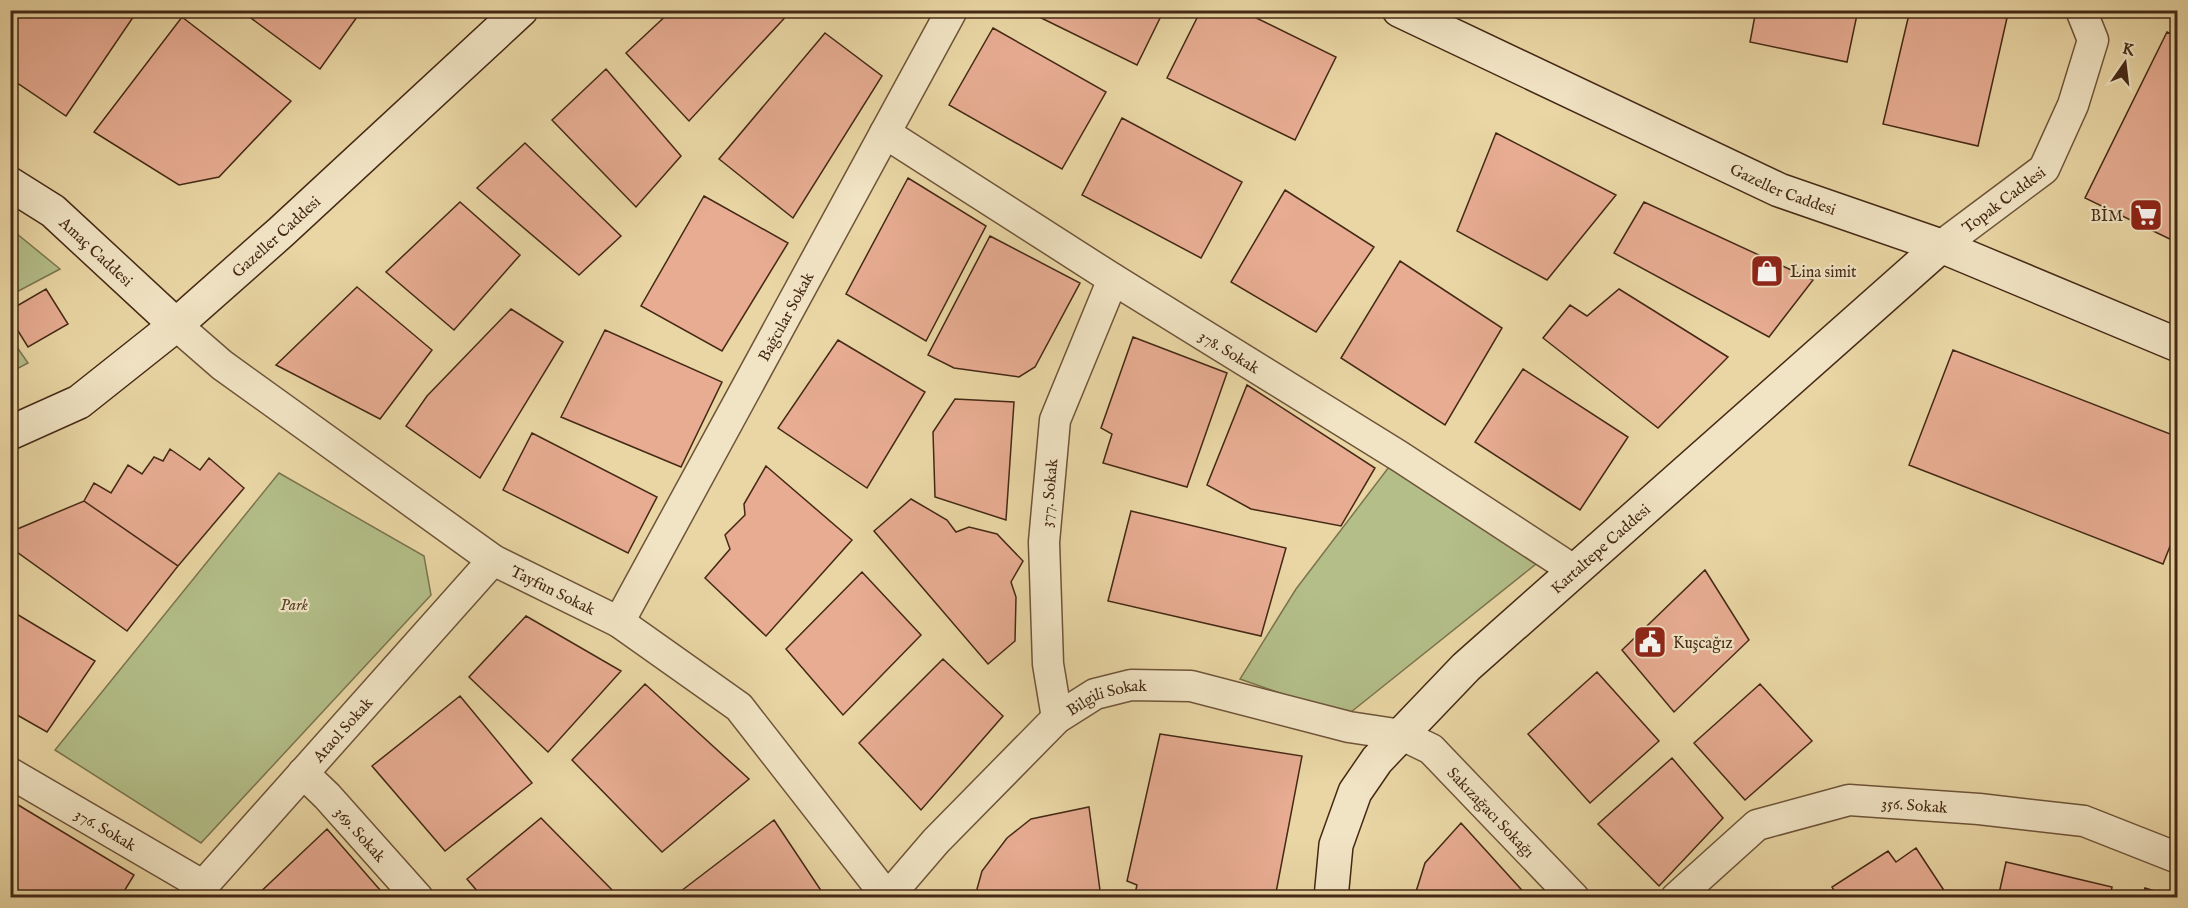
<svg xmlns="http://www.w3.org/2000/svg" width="2188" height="908" viewBox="0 0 2188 908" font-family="'IM FELL English',serif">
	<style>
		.green { fill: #b3be88; stroke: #7c744e; stroke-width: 1.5 }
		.building { fill: #e7ac92; stroke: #452915; stroke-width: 1.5 }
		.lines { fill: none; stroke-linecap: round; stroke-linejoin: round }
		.street-casing { stroke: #6e5439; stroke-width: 33 }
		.secondary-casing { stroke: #452915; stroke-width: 36 }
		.street { stroke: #f1e4c4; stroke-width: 30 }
		.secondary { stroke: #f1e4c4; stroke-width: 33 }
		.labels { text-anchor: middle; stroke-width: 4.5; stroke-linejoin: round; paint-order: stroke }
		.street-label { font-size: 16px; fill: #452915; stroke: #f1e4c4 }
		.poi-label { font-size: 16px; fill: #452915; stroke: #f1e4c4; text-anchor: start }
		.park-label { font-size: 16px; font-style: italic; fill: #5b472c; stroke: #f1e4c4 }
	</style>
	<rect width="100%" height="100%" fill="#e9d6a4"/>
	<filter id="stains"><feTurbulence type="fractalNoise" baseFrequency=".00333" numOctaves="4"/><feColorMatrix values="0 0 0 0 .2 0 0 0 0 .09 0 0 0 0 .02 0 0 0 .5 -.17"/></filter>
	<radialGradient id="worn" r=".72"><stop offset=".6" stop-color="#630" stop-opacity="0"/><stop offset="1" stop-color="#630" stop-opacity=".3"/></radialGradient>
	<path class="green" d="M 11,229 L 60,269 L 11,295 L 10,295 Z
		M 10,337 L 28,363 L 11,372 L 10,372 Z
		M 1392,463 L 1541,560 L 1346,716 L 1240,679 L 1296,589 Z
		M 279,473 L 424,556 L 431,595 L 201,843 L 55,750 Z"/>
	<path class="building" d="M 10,10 L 138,10 L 66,116 L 10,78 Z
		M 240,10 L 362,10 L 320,69 Z
		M 672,10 L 792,10 L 689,121 L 626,53 Z
		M 1025,10 L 1164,10 L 1137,65 Z
		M 1201,10 L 1240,10 L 1336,57 L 1295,140 L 1167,78 Z
		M 1756,10 L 1858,10 L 1847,62 L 1750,42 Z
		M 1910,10 L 1975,10 L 2007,18 L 1978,146 L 1883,124 Z
		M 182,17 L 291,101 L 219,177 L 179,185 L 94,132 Z
		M 993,28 L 1106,92 L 1062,169 L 949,105 Z
		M 2167,32 L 2178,37 L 2178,243 L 2085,198 Z
		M 825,33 L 882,76 L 793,218 L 719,159 Z
		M 606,69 L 681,156 L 636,207 L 552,120 Z
		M 1122,118 L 1242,182 L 1201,258 L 1082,195 Z
		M 1496,133 L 1616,195 L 1547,280 L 1457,231 Z
		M 525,143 L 621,236 L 579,275 L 477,188 Z
		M 908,178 L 986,226 L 926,341 L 846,294 Z
		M 1285,190 L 1374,247 L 1316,332 L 1231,282 Z
		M 704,196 L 788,243 L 722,351 L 641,306 Z
		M 460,202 L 520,255 L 454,330 L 386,272 Z
		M 1644,202 L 1813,280 L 1769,337 L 1614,253 Z
		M 990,236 L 1080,283 L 1035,367 L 1019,377 L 954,368 L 928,355 Z
		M 1400,261 L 1502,328 L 1445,425 L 1341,358 Z
		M 357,287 L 432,350 L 380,419 L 276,365 Z
		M 46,289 L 68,324 L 28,347 L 10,318 L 10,310 Z
		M 1619,289 L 1728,357 L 1658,428 L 1543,338 L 1570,305 L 1587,316 Z
		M 511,309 L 563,342 L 480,478 L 406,426 L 427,396 Z
		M 605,330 L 722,382 L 681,467 L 561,417 Z
		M 1133,337 L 1227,373 L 1187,487 L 1103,463 L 1112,434 L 1101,428 Z
		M 838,340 L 925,392 L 867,488 L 778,428 Z
		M 1953,350 L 2178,437 L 2178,526 L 2163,564 L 1909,465 Z
		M 1523,369 L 1628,437 L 1580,510 L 1475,442 Z
		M 1247,385 L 1375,468 L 1341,526 L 1251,509 L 1207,485 Z
		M 955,399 L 1014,402 L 1006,520 L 935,497 L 933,432 Z
		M 532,433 L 657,497 L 628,553 L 503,490 Z
		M 170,449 L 200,470 L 209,458 L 244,488 L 178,566 L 84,501 L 94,483 L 111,493 L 128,465 L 142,474 L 154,457 L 163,461 Z
		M 766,466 L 852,540 L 766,636 L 705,578 L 730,549 L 725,535 L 745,515 L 744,504 Z
		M 911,499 L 947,520 L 956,532 L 969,527 L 997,534 L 1023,561 L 1011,582 L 1016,597 L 1015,641 L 988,664 L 874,531 Z
		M 84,501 L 178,566 L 127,631 L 10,547 L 10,535 L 15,530 Z
		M 1131,511 L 1286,548 L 1261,636 L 1108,601 Z
		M 1705,570 L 1749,640 L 1674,712 L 1622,650 Z
		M 862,572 L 921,635 L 843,715 L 786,649 Z
		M 10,610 L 95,661 L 47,732 L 10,711 Z
		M 526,616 L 621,671 L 548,752 L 469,677 Z
		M 943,659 L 1003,716 L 921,810 L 859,743 Z
		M 1597,672 L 1659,741 L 1590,803 L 1528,734 Z
		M 645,684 L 749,779 L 662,852 L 572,760 Z
		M 1760,684 L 1812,741 L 1745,800 L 1694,743 Z
		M 460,696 L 532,783 L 445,851 L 372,766 Z
		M 1160,734 L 1302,756 L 1275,898 L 1134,898 L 1137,885 L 1127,881 Z
		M 1672,758 L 1723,818 L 1659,886 L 1598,824 Z
		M 10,800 L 134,875 L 120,898 L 10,898 Z
		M 1089,807 L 1101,898 L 979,898 L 977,889 L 982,871 L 1007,838 L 1031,819 Z
		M 541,818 L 620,898 L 483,898 L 467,879 Z
		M 774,820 L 826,898 L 687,898 L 681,891 Z
		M 1461,823 L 1529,898 L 1414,898 L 1425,863 Z
		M 327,829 L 387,898 L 254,898 Z
		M 1916,848 L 1949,898 L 1838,898 L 1832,887 L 1888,851 L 1896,862 Z
		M 2006,862 L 2112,887 L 2110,898 L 1998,898 Z
		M 2145,888 L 2177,898 L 2142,898 Z"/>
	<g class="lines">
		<g class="street-casing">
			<g id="street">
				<path id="s1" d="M 885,133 L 1113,279 L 1399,456 L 1575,571"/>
				<path id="s2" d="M 1941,246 L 2044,169 L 2073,105 L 2093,40 L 2081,10"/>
				<path id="s3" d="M 176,325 L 222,365 L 493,560 L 619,622 L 739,707 L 888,898"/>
				<path id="s4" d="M 619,622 L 952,10"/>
				<path id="s5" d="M 1057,718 L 1048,664 L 1044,542 L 1055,420 L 1113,279"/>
				<path id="s6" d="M 10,773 L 202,885"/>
				<path id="s7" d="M 303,773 L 327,796 L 418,898"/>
				<path id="s8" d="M 192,898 L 493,560"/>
				<path id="s9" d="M 887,898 L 936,841 L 1057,718 L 1095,694 L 1131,685 L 1191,686 L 1349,727 L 1402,735 L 1431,749 L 1574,898"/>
				<path id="s10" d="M 1676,898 L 1757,825 L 1849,800 L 1979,809 L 2084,821 L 2178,858"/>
			</g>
		</g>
		<g class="secondary-casing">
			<g id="secondary">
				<path id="s11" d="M 1399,10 L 1779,190 L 1941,246 L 2178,345"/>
				<path id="s12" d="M 10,184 L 53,211 L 176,325"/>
				<path id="s13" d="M 10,433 L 79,402 L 176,325 L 281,232 L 521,10"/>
				<path id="s14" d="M 1331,898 L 1336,845 L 1355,792 L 1377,760 L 1466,667 L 1941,246"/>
			</g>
		</g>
		<use href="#street" class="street"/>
		<use href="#secondary" class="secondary"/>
	</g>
	<defs>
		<g id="supermarket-square" transform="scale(1.725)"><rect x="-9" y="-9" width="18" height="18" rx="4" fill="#8f2418" stroke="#f1e4c4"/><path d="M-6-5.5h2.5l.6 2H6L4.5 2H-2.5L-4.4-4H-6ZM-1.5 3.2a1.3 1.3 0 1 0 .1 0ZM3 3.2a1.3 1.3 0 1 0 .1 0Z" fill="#fff"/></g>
		<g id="shop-square" transform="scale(1.725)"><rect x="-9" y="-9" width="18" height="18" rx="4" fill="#8f2418" stroke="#f1e4c4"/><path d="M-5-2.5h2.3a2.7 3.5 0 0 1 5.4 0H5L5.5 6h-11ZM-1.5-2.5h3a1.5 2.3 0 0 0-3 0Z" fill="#fff"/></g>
		<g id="civic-square" transform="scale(1.725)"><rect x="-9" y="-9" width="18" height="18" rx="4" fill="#8f2418" stroke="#f1e4c4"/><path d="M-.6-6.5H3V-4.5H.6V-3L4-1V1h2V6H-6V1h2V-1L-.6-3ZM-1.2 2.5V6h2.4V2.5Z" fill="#fff"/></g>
	</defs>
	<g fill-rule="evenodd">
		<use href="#supermarket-square" x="2146" y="215"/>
		<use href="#shop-square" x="1767" y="271"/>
		<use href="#civic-square" x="1650" y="642"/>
	</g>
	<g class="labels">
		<g class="street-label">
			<text dy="6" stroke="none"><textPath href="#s11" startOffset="424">Gazeller Caddesi</textPath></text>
			<text dy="6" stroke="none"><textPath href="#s2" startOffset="78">Topak Caddesi</textPath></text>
			<text dy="6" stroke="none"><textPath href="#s13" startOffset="333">Gazeller Caddesi</textPath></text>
			<text dy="6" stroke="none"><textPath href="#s12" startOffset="110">Amaç Caddesi</textPath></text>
			<text dy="6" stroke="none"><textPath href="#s4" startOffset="348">Bağcılar Sokak</textPath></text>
			<text dy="6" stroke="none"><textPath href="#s1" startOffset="408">378. Sokak</textPath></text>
			<text dy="6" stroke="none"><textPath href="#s5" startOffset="226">377. Sokak</textPath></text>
			<text dy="6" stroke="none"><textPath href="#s14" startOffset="456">Kartaltepe Caddesi</textPath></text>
			<text dy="6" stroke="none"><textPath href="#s3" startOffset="462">Tayfun Sokak</textPath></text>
			<text dy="6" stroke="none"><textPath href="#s9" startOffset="303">Bilgili Sokak</textPath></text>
			<text dy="6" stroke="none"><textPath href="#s8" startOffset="226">Ataol Sokak</textPath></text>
			<text dy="6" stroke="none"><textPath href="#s10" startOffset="270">356. Sokak</textPath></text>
			<text dy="6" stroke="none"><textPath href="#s9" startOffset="726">Sakızağacı Sokağı</textPath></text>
			<text dy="6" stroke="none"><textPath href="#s6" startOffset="111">376. Sokak</textPath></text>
			<text dy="6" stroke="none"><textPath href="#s7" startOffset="84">369. Sokak</textPath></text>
		</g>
		<g class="poi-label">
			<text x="2123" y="221" text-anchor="end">BİM</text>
			<text x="1790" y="277">Lina simit</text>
			<text x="1673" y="648">Kuşcağız</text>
		</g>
		<g class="park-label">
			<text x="294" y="610">Park</text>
		</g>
	</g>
	<rect width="2188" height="908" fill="none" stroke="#e9d6a4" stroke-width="36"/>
	<rect x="12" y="12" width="2164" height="884" fill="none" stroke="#452915" stroke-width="3"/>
	<rect x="18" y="18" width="2152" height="872" fill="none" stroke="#452915" stroke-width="1.5"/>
	<g transform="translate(2125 63) rotate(14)" stroke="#f1e4c4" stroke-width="4.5" paint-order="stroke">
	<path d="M0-4.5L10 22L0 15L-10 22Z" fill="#452915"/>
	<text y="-9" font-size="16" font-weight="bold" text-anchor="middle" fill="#452915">K</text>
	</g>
	<rect width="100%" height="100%" filter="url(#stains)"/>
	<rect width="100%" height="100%" fill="url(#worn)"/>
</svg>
